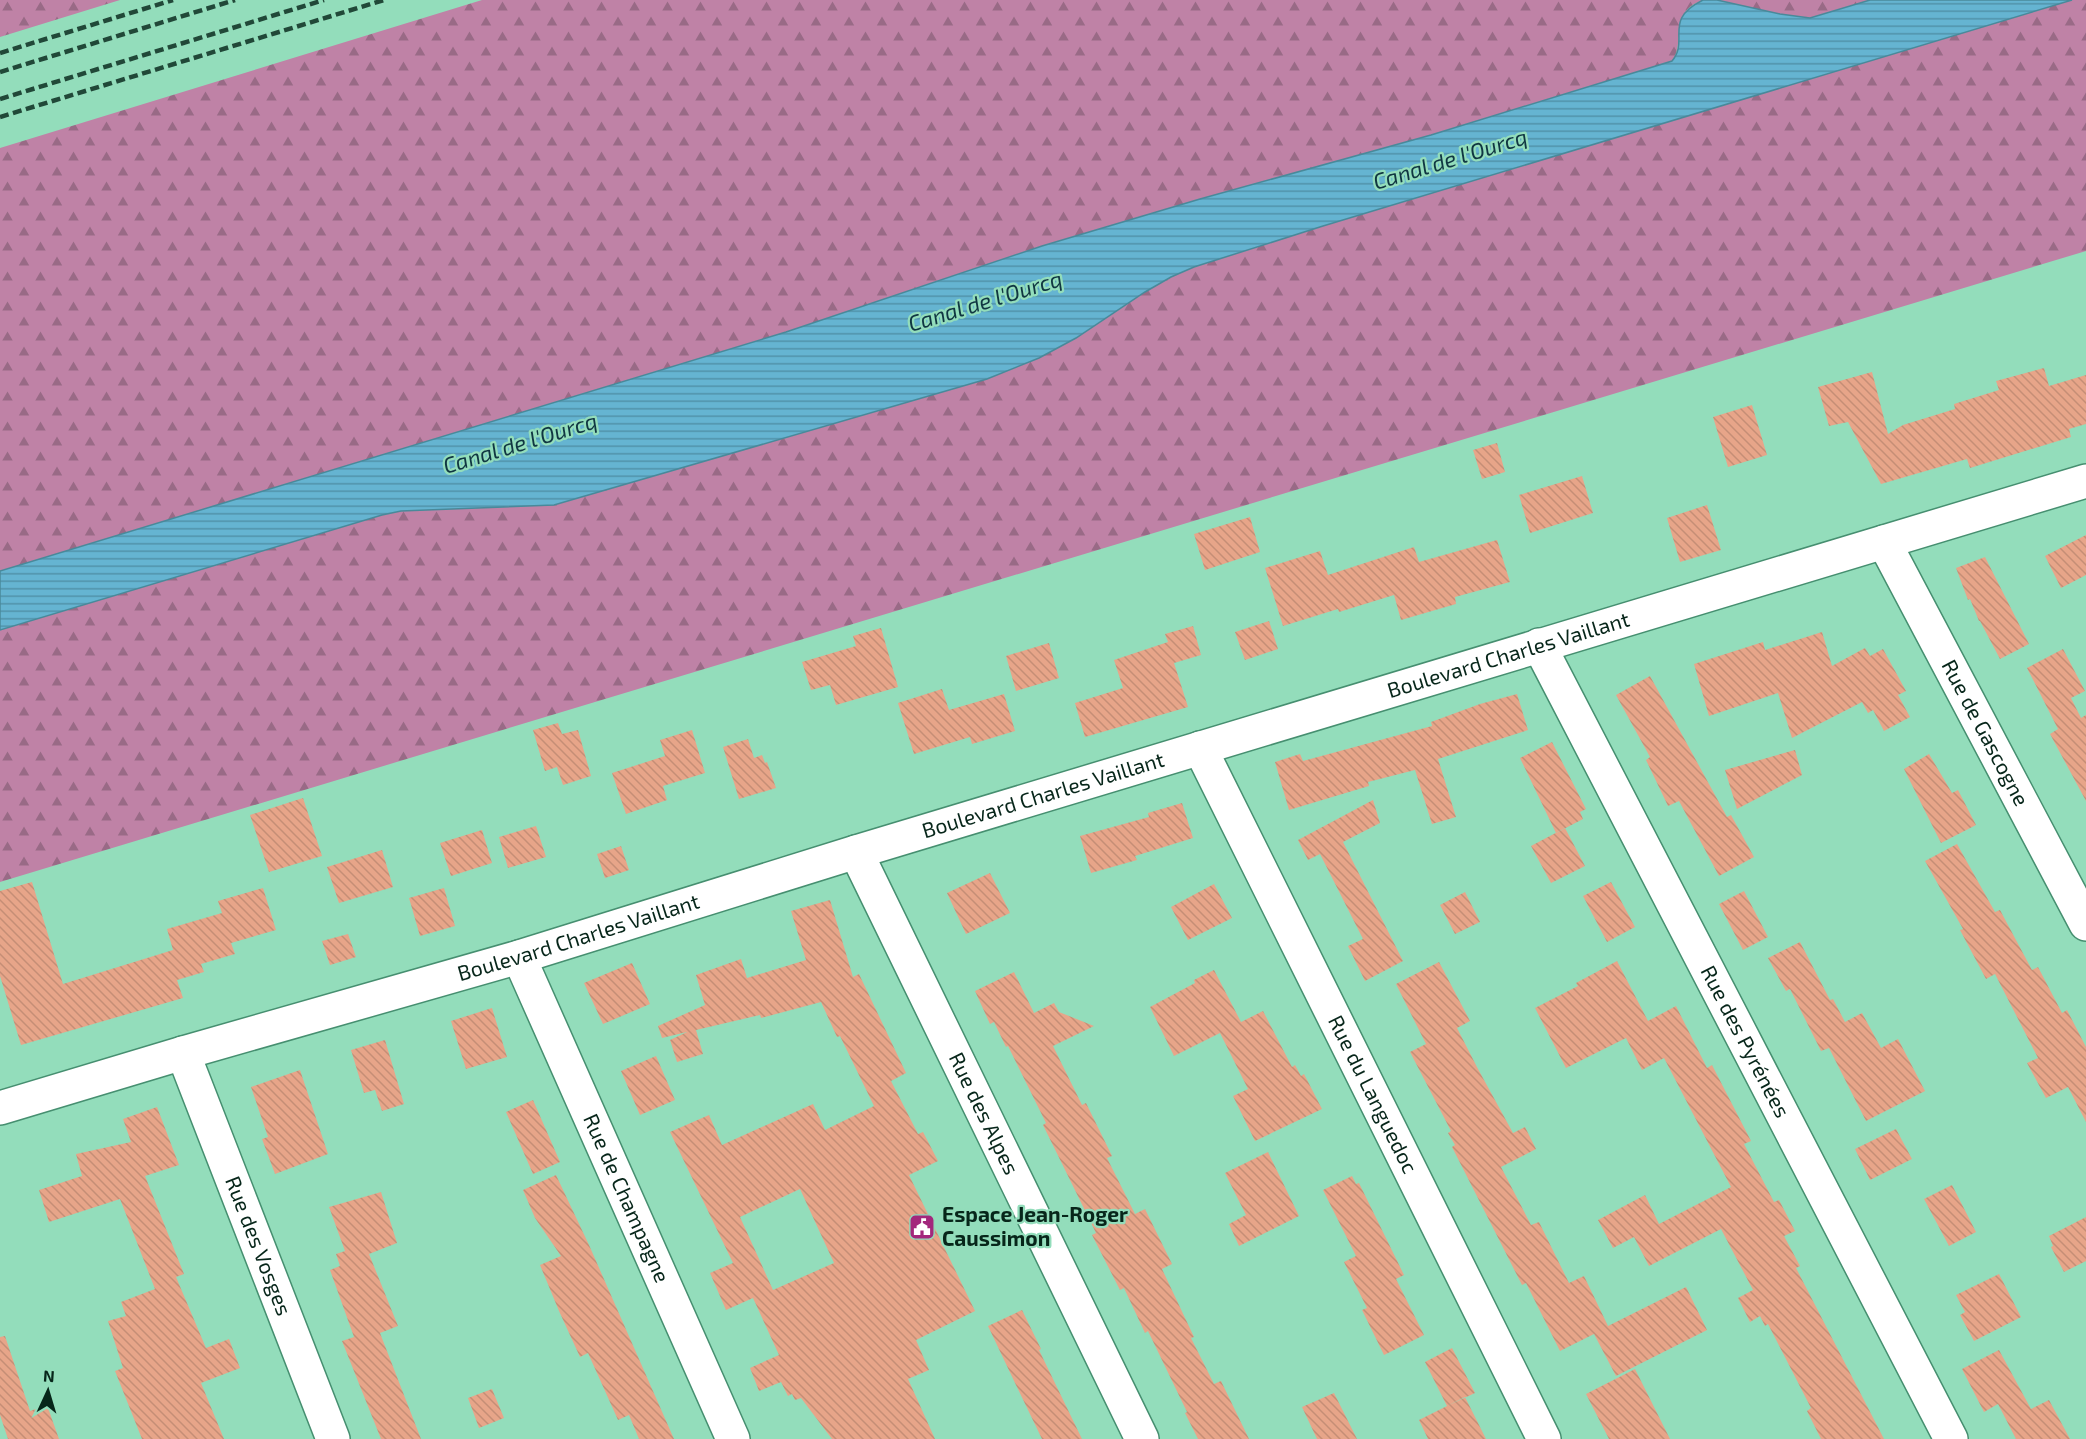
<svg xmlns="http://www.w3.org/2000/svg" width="2086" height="1439" viewBox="0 0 2086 1439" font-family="'Exo 2',sans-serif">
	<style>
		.forest { fill: url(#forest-firs) }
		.water { fill: url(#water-rules); stroke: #49899a; stroke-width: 1.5 }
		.building { fill: url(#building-back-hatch); fill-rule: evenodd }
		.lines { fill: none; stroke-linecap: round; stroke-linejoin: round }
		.minor-casing { stroke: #468f70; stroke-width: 36 }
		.minor { stroke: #fff; stroke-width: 33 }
		.rail { stroke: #214838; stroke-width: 4.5; stroke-dasharray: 9 4.5; stroke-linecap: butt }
		.labels { text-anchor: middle; stroke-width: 4.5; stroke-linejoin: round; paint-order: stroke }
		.street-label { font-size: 21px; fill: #07261a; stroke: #93ddbb }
		.poi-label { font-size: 21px; font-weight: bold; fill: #07261a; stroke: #93ddbb; text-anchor: start }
		.water-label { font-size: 22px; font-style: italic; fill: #103642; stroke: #93ddbb }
	</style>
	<defs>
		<pattern id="forest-firs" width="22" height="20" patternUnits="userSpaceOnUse" patternTransform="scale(1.5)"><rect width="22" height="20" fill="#bf82a6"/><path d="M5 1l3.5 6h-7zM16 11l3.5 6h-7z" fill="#996a86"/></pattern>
		<pattern id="water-rules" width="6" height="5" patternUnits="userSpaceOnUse" patternTransform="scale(1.5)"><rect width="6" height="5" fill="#65b4d1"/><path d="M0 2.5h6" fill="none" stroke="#5192a9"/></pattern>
		<pattern id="building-back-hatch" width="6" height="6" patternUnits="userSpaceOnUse" patternTransform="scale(1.5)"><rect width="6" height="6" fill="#e7a589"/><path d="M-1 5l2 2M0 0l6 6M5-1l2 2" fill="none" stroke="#c58e76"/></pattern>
	</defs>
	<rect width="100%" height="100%" fill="#93ddbb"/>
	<path class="forest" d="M 0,0 L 120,0 L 0,37 Z
		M 482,0 L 1703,0 C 1699,2 1693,4 1690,7 C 1674,20 1683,48 1672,61 L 1431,135 L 1200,199 L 1042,246 L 786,332 L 0,571 L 0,148 Z
		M 1717,0 L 1870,0 L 1810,18 L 1780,14 Z
		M 2072,0 L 2086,0 L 2086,251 L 0,882 L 0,630 L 382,515 L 401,511 L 554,505 L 987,379 L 1039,358 L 1076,338 L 1145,292 L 1171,277 L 1194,267 L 1323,226 Z"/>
	<path class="water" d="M 1703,0 L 1717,0 L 1780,14 L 1810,18 L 1870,0 L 2072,0 L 1323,226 L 1194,267 L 1171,277 L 1145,292 L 1076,338 L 1039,358 L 987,379 L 554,505 L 401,511 L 382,515 L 0,630 L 0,571 L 786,332 L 1042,246 L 1200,199 L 1431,135 L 1672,61 C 1690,40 1662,20 1703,0 Z"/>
	<path class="building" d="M 2044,368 L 2049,386 L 2086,375 L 2086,424 L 2069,429 L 2071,437 L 1970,468 L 1967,459 L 1881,484 L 1848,422 L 1829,426 L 1818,387 L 1872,372 L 1888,434 L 1903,425 L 1955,409 L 1954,404 L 1999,390 L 1996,381 Z
		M 1752,405 L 1767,455 L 1728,467 L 1713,417 Z
		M 1497,443 L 1505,472 L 1482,479 L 1473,450 Z
		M 1582,476 L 1593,513 L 1530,533 L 1519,495 Z
		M 1707,505 L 1721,550 L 1680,562 L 1667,518 Z
		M 1250,517 L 1260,552 L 1205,570 L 1194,534 Z
		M 2086,535 L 2086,575 L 2061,588 L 2045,556 Z
		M 1497,540 L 1510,582 L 1455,597 L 1456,604 L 1401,620 L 1394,595 L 1339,612 L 1338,609 L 1283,626 L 1265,568 L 1320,551 L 1328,575 L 1414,547 L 1419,562 Z
		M 1985,557 L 2029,644 L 2000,659 L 1980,621 L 1979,621 L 1970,599 L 1968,600 L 1956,568 Z
		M 1269,621 L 1278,649 L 1245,660 L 1235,632 Z
		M 1193,626 L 1201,655 L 1174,663 L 1188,707 L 1085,737 L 1075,703 L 1123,688 L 1114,660 L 1168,642 L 1165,634 Z
		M 881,628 L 898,687 L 836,705 L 830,685 L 811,690 L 802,662 L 856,646 L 853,636 Z
		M 1822,632 L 1832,666 L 1865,648 L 1870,656 L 1883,649 L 1906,691 L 1898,695 L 1910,717 L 1884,731 L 1873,710 L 1868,713 L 1862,702 L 1792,738 L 1778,693 L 1709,716 L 1694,664 L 1763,642 L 1765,650 Z
		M 1049,643 L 1059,678 L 1016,691 L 1006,656 Z
		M 2063,649 L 2085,691 L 2071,698 L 2081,718 L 2086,715 L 2086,801 L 2050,734 L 2058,729 L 2027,668 Z
		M 1650,676 L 1727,817 L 1731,815 L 1754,857 L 1719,876 L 1679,801 L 1668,806 L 1646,760 L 1650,757 L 1616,695 Z
		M 942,689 L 949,710 L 1004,694 L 1015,731 L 972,744 L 970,737 L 914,754 L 898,703 Z
		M 1517,694 L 1528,730 L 1438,759 L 1456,817 L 1432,824 L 1415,770 L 1368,782 L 1369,786 L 1289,810 L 1275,762 L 1300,754 L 1303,761 L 1432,726 L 1431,722 L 1480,704 Z
		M 558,723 L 562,734 L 578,730 L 591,776 L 563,785 L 557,767 L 545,771 L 533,730 Z
		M 692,730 L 705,773 L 663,786 L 667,800 L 626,814 L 612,773 L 665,756 L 660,740 Z
		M 748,739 L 754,758 L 762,755 L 765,763 L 767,762 L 776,788 L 739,799 L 723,747 Z
		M 1552,742 L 1586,809 L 1580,812 L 1583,819 L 1556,833 L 1520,758 Z
		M 1795,750 L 1802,775 L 1737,809 L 1725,770 Z
		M 1929,754 L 1952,793 L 1958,790 L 1976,825 L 1941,843 L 1904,769 Z
		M 303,798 L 322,856 L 269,872 L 250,815 Z
		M 1373,800 L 1380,823 L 1343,842 L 1403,961 L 1365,981 L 1348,946 L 1363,939 L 1320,854 L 1308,860 L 1298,840 Z
		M 1182,803 L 1193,838 L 1135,856 L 1137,860 L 1091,873 L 1080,836 L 1149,817 L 1148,813 Z
		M 536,826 L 546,857 L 508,868 L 499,837 Z
		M 1565,828 L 1585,866 L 1551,883 L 1531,846 Z
		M 482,830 L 492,863 L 451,876 L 440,843 Z
		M 1957,844 L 1995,912 L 2000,910 L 2032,970 L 2038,967 L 2062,1013 L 2067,1010 L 2086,1047 L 2086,1122 L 2068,1087 L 2046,1098 L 2027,1063 L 2038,1058 L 1995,974 L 1986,979 L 1960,930 L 1963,929 L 1925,861 Z
		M 621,846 L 629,870 L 605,878 L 597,854 Z
		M 382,850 L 393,887 L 339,903 L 327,867 Z
		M 990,873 L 1010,913 L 966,934 L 947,893 Z
		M 32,882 L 63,984 L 173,950 L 167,929 L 222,913 L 218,901 L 263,888 L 276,930 L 231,943 L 235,954 L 201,964 L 204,972 L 177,980 L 183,998 L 21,1045 L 0,976 L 0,891 Z
		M 1611,882 L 1635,927 L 1607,942 L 1583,896 Z
		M 1214,884 L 1232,918 L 1188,940 L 1171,907 Z
		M 444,888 L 455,926 L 420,936 L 409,898 Z
		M 1744,891 L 1768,937 L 1743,950 L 1719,904 Z
		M 1465,892 L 1480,922 L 1455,934 L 1440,905 Z
		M 830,900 L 853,977 L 859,974 L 906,1073 L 891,1081 L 918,1134 L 923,1132 L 938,1161 L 909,1175 L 975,1311 L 916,1340 L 929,1370 L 908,1379 L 935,1439 L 832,1439 L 801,1398 L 795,1400 L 792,1394 L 788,1396 L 781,1382 L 759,1391 L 750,1368 L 779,1355 L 753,1298 L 726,1310 L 710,1273 L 733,1263 L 670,1132 L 709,1115 L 722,1145 L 813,1104 L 825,1130 L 874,1106 L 840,1036 L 837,1037 L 821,1002 L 761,1018 L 760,1015 L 696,1030 L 703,1054 L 677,1062 L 670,1040 L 687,1032 L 662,1038 L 658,1026 L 705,1005 L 696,975 L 741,959 L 747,978 L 806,960 L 791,911 ZM 800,1189 L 834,1263 L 773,1290 L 740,1217 Z
		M 348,934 L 356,957 L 330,965 L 322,941 Z
		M 1800,942 L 1830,1000 L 1833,999 L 1845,1022 L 1862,1013 L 1881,1048 L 1898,1039 L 1925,1091 L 1866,1121 L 1829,1048 L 1821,1051 L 1790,989 L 1786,991 L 1768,958 Z
		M 1617,961 L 1648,1021 L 1676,1006 L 1707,1068 L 1712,1065 L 1751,1141 L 1744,1144 L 1774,1202 L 1779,1200 L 1795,1231 L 1784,1236 L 1800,1266 L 1796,1268 L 1884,1439 L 1821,1439 L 1807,1411 L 1811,1408 L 1768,1324 L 1765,1326 L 1760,1316 L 1750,1322 L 1738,1298 L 1753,1290 L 1721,1229 L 1649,1266 L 1634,1237 L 1613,1248 L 1598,1220 L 1645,1195 L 1659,1224 L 1731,1187 L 1664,1058 L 1642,1070 L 1626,1038 L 1566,1068 L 1535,1008 L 1578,986 L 1576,983 Z
		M 1439,962 L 1470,1021 L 1457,1028 L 1478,1069 L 1513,1133 L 1525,1127 L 1536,1149 L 1501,1167 L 1531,1225 L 1539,1222 L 1569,1283 L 1584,1276 L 1608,1326 L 1602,1329 L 1686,1287 L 1707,1330 L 1616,1376 L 1594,1334 L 1560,1351 L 1526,1283 L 1522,1285 L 1452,1147 L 1455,1145 L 1448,1133 L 1451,1131 L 1410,1052 L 1426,1044 L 1396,984 Z
		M 632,963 L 650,1004 L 603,1024 L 584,983 Z
		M 1214,970 L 1241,1022 L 1263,1011 L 1292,1067 L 1295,1065 L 1301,1076 L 1304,1074 L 1322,1109 L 1255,1141 L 1233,1096 L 1248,1089 L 1220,1033 L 1174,1056 L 1150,1007 L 1195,983 L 1194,980 Z
		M 1014,972 L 1034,1013 L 1054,1003 L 1059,1012 L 1094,1026 L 1053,1046 L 1082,1105 L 1086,1103 L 1112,1156 L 1107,1158 L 1135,1214 L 1145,1209 L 1172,1264 L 1162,1269 L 1194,1337 L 1191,1338 L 1214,1384 L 1221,1381 L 1249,1439 L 1198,1439 L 1185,1413 L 1187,1412 L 1148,1331 L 1145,1333 L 1124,1288 L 1120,1290 L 1092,1235 L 1096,1233 L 1043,1125 L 1046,1123 L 1008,1046 L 1006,1047 L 994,1022 L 990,1024 L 975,991 Z
		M 492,1008 L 507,1057 L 466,1069 L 451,1021 Z
		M 385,1040 L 404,1104 L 382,1111 L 375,1090 L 364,1093 L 351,1050 Z
		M 656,1056 L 675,1100 L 640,1115 L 621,1071 Z
		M 300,1070 L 328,1154 L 275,1174 L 262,1139 L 268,1137 L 251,1087 Z
		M 533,1100 L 560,1162 L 533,1174 L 506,1112 Z
		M 157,1107 L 179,1165 L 145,1176 L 184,1274 L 176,1277 L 206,1348 L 229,1339 L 240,1368 L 201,1383 L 224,1439 L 142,1439 L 115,1371 L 123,1368 L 108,1321 L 126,1316 L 121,1302 L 155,1289 L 120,1199 L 49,1222 L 39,1190 L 82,1176 L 76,1154 L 131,1142 L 123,1119 Z
		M 1896,1129 L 1912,1159 L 1870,1180 L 1855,1149 Z
		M 1268,1152 L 1299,1216 L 1239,1246 L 1229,1224 L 1246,1215 L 1225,1173 Z
		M 556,1175 L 589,1245 L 674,1439 L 639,1439 L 629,1415 L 618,1420 L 588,1353 L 580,1357 L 559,1311 L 540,1265 L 561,1256 L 535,1218 L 523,1190 Z
		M 1352,1176 L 1356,1184 L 1359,1183 L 1404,1275 L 1396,1279 L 1424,1335 L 1384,1355 L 1362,1310 L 1367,1308 L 1344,1262 L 1356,1256 L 1323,1190 Z
		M 1952,1185 L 1976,1232 L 1949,1246 L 1924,1199 Z
		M 381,1192 L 397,1243 L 369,1254 L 398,1326 L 380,1333 L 421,1439 L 381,1439 L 342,1341 L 354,1337 L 330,1270 L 340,1266 L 336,1254 L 345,1251 L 329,1207 Z
		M 2086,1217 L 2086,1261 L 2064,1272 L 2051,1247 L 2053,1246 L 2049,1236 Z
		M 1999,1274 L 2021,1317 L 1974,1341 L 1960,1315 L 1965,1312 L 1956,1295 Z
		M 1022,1310 L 1041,1349 L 1039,1350 L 1082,1439 L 1042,1439 L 1015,1383 L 988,1326 Z
		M 5,1336 L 30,1411 L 47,1405 L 59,1439 L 8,1439 L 0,1415 L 0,1337 Z
		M 1452,1348 L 1475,1393 L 1447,1406 L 1425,1362 Z
		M 1999,1350 L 2031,1409 L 2049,1400 L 2070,1439 L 2016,1439 L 1998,1404 L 1984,1412 L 1962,1369 Z
		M 1635,1369 L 1670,1439 L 1609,1439 L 1586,1394 Z
		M 492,1389 L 504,1418 L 479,1428 L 468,1398 Z
		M 1334,1393 L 1357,1439 L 1317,1439 L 1302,1407 Z
		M 1465,1397 L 1486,1439 L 1428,1439 L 1419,1420 Z"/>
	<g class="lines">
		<g class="minor-casing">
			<g id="minor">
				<path id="s1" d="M 1884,542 L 2086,924"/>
				<path id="s2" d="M 1539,645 L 1951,1439"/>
				<path id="s3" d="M 1200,748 L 1544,1439"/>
				<path id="s4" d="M 856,852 L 1142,1439"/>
				<path id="s5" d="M 519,957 L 733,1439"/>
				<path id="s6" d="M 183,1053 L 333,1439"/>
				<path id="s7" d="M 0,1108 L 183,1053 L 519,957 L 856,852 L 2086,481"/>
			</g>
		</g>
		<use href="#minor" class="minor"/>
		<path class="rail" d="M 0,53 L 173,0
			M 0,72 L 235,0
			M 0,99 L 324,0
			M 0,117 L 384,0"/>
	</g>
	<defs>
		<g id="civic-square" transform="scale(1.35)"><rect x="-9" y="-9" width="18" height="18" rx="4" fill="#a3277c" stroke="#93ddbb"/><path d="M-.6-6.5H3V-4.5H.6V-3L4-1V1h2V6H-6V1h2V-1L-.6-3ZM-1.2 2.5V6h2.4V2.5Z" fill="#fff"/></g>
	</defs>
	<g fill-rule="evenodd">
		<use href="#civic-square" x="922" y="1227"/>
	</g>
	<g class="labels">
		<g class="street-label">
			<text dy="7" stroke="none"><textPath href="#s7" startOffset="1575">Boulevard Charles Vaillant</textPath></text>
			<text dy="7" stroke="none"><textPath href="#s1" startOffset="216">Rue de Gascogne</textPath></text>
			<text dy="7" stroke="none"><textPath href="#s7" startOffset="1089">Boulevard Charles Vaillant</textPath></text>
			<text dy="7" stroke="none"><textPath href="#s7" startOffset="603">Boulevard Charles Vaillant</textPath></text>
			<text dy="7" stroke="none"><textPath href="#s2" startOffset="447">Rue des Pyrénées</textPath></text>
			<text dy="7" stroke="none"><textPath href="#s3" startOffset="387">Rue du Languedoc</textPath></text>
			<text dy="7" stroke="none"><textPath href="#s4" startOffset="291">Rue des Alpes</textPath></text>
			<text dy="7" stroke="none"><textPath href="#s5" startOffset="264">Rue de Champagne</textPath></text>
			<text dy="7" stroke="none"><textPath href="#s6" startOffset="207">Rue des Vosges</textPath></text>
		</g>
		<g class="poi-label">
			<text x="942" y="1222">Espace Jean-Roger<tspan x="942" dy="24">Caussimon</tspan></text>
		</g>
		<g class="water-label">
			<text transform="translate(1450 159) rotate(-17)" y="8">Canal de l'Ourcq</text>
			<text transform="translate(985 301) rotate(-17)" y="8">Canal de l'Ourcq</text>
			<text transform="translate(520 443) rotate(-17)" y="8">Canal de l'Ourcq</text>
		</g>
	</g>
	<g transform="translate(48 1391) rotate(4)" stroke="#93ddbb" stroke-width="4.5" paint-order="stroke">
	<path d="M0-4.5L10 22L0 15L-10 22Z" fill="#07261a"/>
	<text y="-9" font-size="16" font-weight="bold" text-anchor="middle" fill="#07261a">N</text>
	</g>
</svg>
